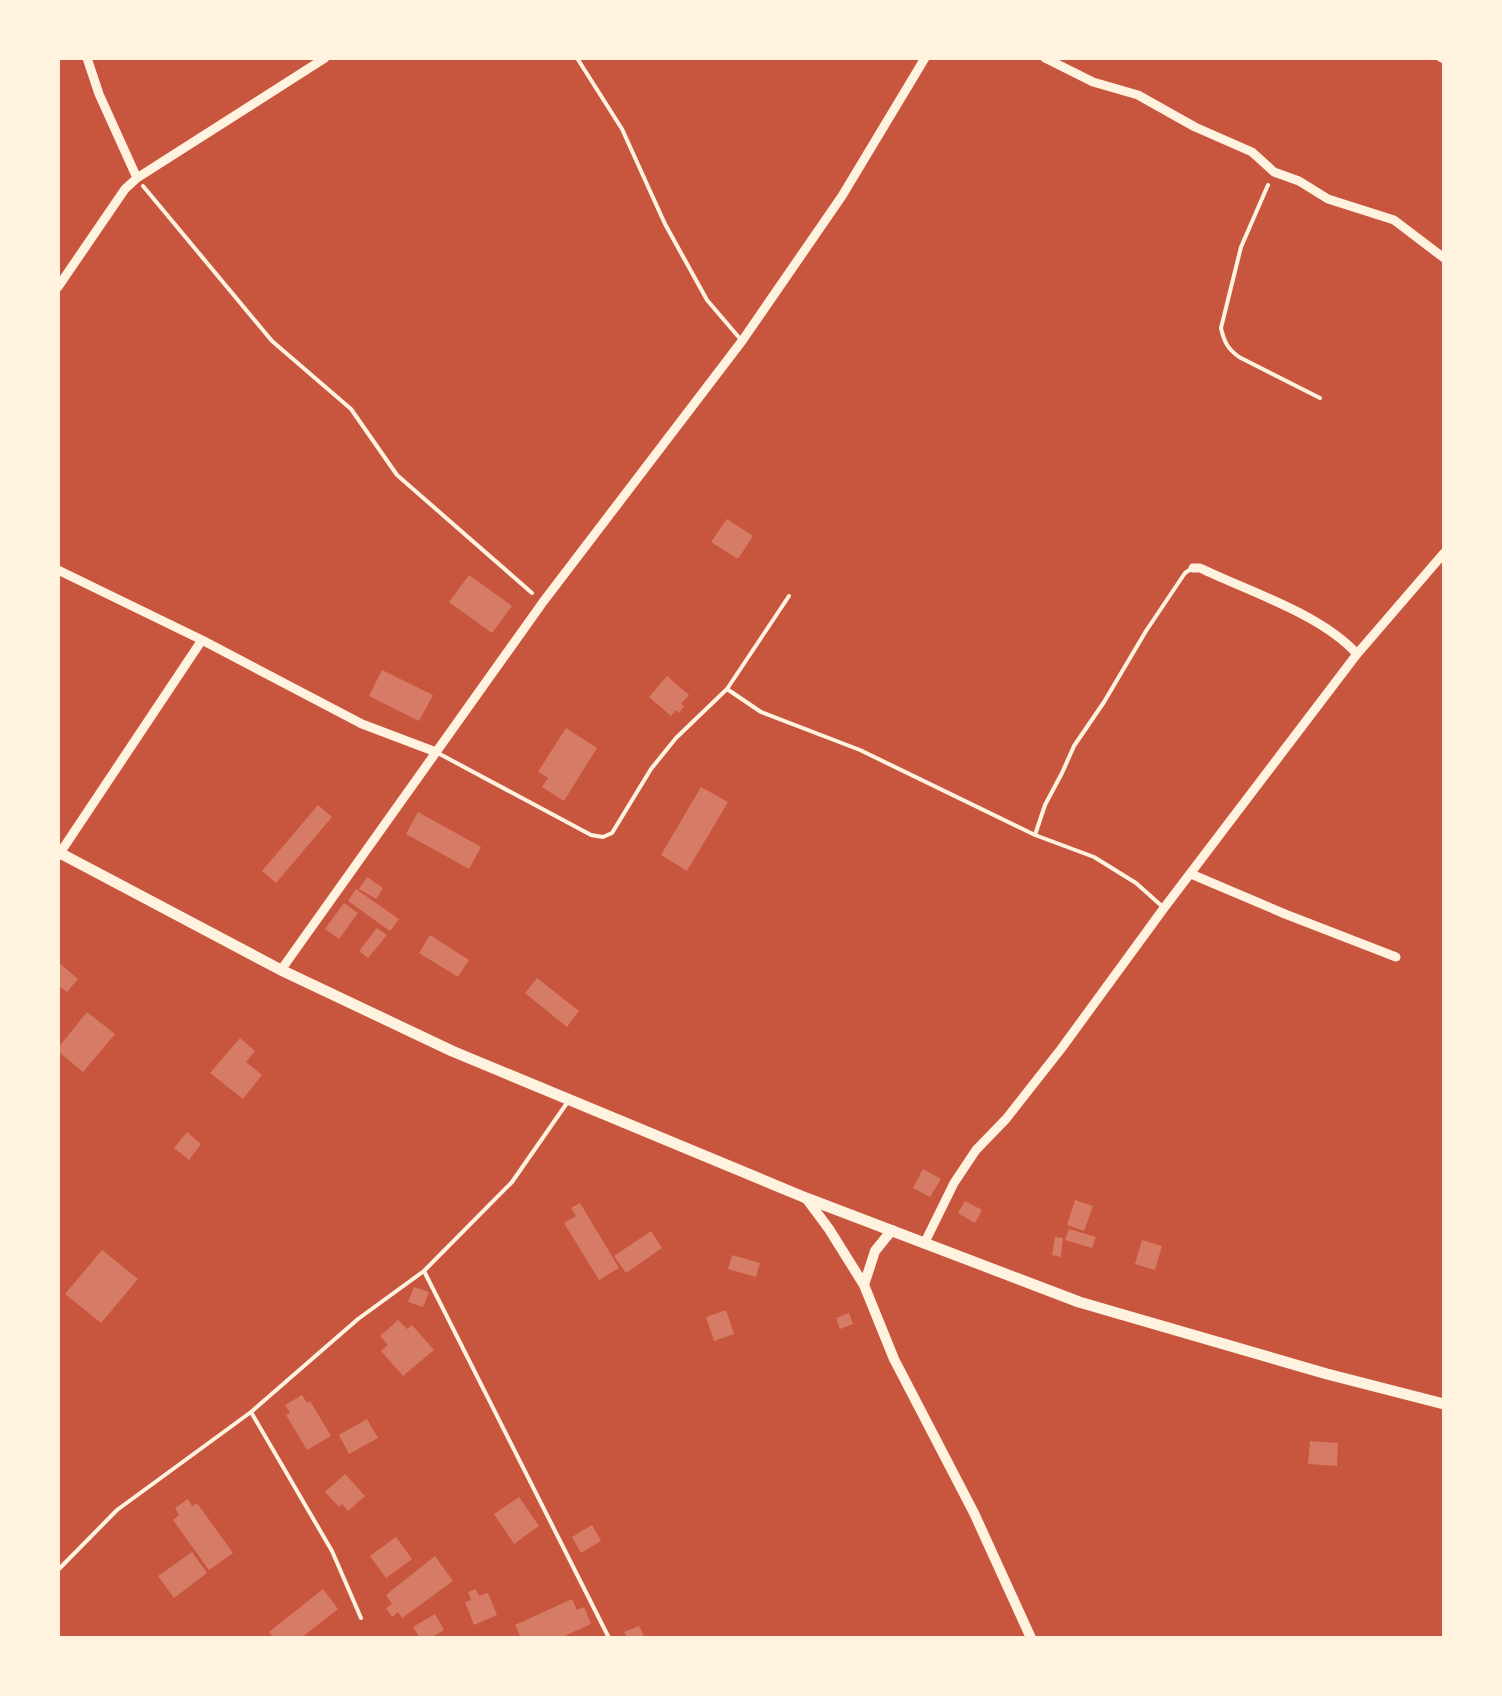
<svg xmlns="http://www.w3.org/2000/svg" width="1502" height="1696" viewBox="0 0 1502 1696" font-family="'Open Sans',sans-serif">
	<style>
		.building { fill: #d67c66 }
		.lines { fill: none; stroke-linecap: round; stroke-linejoin: round }
		.path { stroke: #fff3e0; stroke-width: 4 }
		.service { stroke: #fff3e0; stroke-width: 4 }
		.minor { stroke: #fff3e0; stroke-width: 9 }
		.tertiary { stroke: #fff3e0; stroke-width: 10 }
		.secondary { stroke: #fff3e0; stroke-width: 11 }
	</style>
	<rect width="100%" height="100%" fill="#c8553d"/>
	<path class="building" d="M 727,519 L 753,536 L 738,559 L 711,542 Z
		M 469,575 L 512,606 L 492,633 L 449,602 Z
		M 382,670 L 433,695 L 419,721 L 369,696 Z
		M 667,676 L 689,695 L 681,704 L 684,706 L 679,713 L 676,710 L 671,716 L 649,697 Z
		M 566,728 L 597,748 L 564,801 L 542,787 L 548,778 L 538,772 Z
		M 701,787 L 728,802 L 687,871 L 661,855 Z
		M 318,805 L 332,817 L 276,883 L 262,871 Z
		M 418,812 L 481,847 L 469,869 L 406,834 Z
		M 367,877 L 383,888 L 376,899 L 359,889 Z
		M 356,889 L 399,919 L 390,931 L 348,901 Z
		M 344,903 L 358,913 L 339,939 L 325,929 Z
		M 377,928 L 387,935 L 368,958 L 359,951 Z
		M 430,935 L 469,960 L 458,977 L 419,953 Z
		M 58,962 L 78,979 L 67,992 L 58,985 Z
		M 537,978 L 579,1011 L 567,1027 L 525,993 Z
		M 87,1012 L 115,1034 L 83,1072 L 58,1051 L 58,1048 Z
		M 240,1038 L 255,1051 L 246,1062 L 262,1075 L 243,1099 L 210,1073 Z
		M 187,1132 L 201,1144 L 189,1160 L 174,1148 Z
		M 923,1169 L 941,1179 L 930,1197 L 913,1188 Z
		M 1075,1200 L 1093,1206 L 1084,1231 L 1067,1225 Z
		M 965,1201 L 982,1210 L 975,1223 L 958,1213 Z
		M 580,1203 L 619,1268 L 599,1280 L 564,1223 L 576,1216 L 571,1208 Z
		M 1069,1229 L 1096,1237 L 1092,1248 L 1065,1240 Z
		M 651,1231 L 662,1248 L 626,1273 L 614,1256 Z
		M 1055,1237 L 1063,1238 L 1061,1257 L 1052,1255 Z
		M 1142,1240 L 1162,1246 L 1155,1270 L 1135,1264 Z
		M 102,1250 L 138,1279 L 101,1323 L 65,1294 Z
		M 732,1255 L 760,1263 L 756,1277 L 728,1269 Z
		M 414,1287 L 429,1292 L 423,1307 L 408,1302 Z
		M 726,1310 L 734,1334 L 714,1341 L 706,1317 Z
		M 849,1313 L 853,1324 L 840,1329 L 836,1318 Z
		M 398,1320 L 407,1329 L 412,1325 L 434,1350 L 403,1376 L 381,1351 L 388,1345 L 380,1336 Z
		M 302,1395 L 307,1403 L 310,1401 L 331,1436 L 307,1450 L 286,1415 L 290,1413 L 285,1405 Z
		M 367,1419 L 378,1438 L 349,1454 L 339,1435 Z
		M 1310,1441 L 1338,1443 L 1337,1466 L 1308,1464 Z
		M 345,1474 L 365,1496 L 348,1511 L 342,1504 L 339,1507 L 325,1492 Z
		M 519,1497 L 539,1526 L 514,1544 L 494,1514 Z
		M 188,1499 L 192,1506 L 197,1503 L 233,1553 L 209,1570 L 173,1520 L 179,1515 L 175,1508 Z
		M 592,1525 L 601,1541 L 581,1553 L 572,1537 Z
		M 396,1537 L 412,1559 L 386,1578 L 370,1556 Z
		M 192,1552 L 207,1573 L 174,1598 L 158,1576 Z
		M 435,1556 L 453,1581 L 402,1618 L 398,1612 L 392,1617 L 386,1608 L 392,1604 L 386,1595 Z
		M 323,1589 L 338,1609 L 301,1638 L 274,1638 L 269,1632 Z
		M 476,1589 L 479,1596 L 488,1593 L 497,1615 L 474,1625 L 465,1602 L 471,1600 L 468,1592 Z
		M 572,1599 L 577,1610 L 584,1607 L 591,1624 L 560,1638 L 521,1638 L 515,1625 Z
		M 435,1614 L 444,1630 L 430,1638 L 420,1638 L 413,1627 Z
		M 639,1626 L 645,1638 L 627,1638 L 624,1632 Z"/>
	<g class="lines">
		<path class="path" d="M 1437,58 L 1444,62
			M 1268,185 L 1241,247 L 1221,328 C 1224,342 1228,349 1239,357 L 1320,398
			M 143,186 L 272,341 L 351,409 L 397,475 L 532,593"/>
		<path class="service" d="M 577,58 L 622,129 L 665,224 L 707,300 L 742,341
			M 727,689 L 789,596
			M 436,752 L 591,835 L 603,837 L 612,833 L 651,769 L 676,738 L 727,689 L 761,712 L 860,750 L 1035,835 L 1094,857 L 1136,883 L 1164,908
			M 1035,835 L 1045,805 L 1062,773 L 1074,746 L 1104,702 L 1146,631 L 1185,573 L 1191,569
			M 424,1271 L 609,1638
			M 251,1412 L 332,1551 L 361,1618
			M 58,1570 L 117,1510 L 251,1412 L 358,1319 L 424,1271 L 512,1182 L 567,1103"/>
		<path class="minor" d="M 87,58 L 99,94 L 137,178
			M 1045,58 L 1093,82 L 1138,95 L 1195,127 L 1252,152 L 1274,172 L 1299,181 L 1328,199 L 1394,220 L 1444,258
			M 58,287 L 125,189 L 137,178 L 325,58
			M 1193,568 L 1200,568 C 1250,592 1321,614 1357,654
			M 58,570 L 202,640 L 362,724 L 436,752
			M 58,856 L 202,640
			M 1191,874 L 1285,914 L 1396,957
			M 281,970 L 543,602 L 742,341 L 842,196 L 925,58
			M 924,1244 L 954,1183 L 976,1150 L 1006,1119 L 1061,1049 L 1164,908 L 1357,654 L 1444,553"/>
		<path class="tertiary" d="M 806,1198 L 829,1229 L 864,1285 L 894,1359 L 974,1513 L 1031,1638
			M 864,1285 L 875,1251 L 892,1230"/>
		<path class="secondary" d="M 58,852 L 281,970 L 452,1051 L 806,1198 L 1079,1302 L 1327,1374 L 1444,1404"/>
	</g>
	<rect width="1502" height="1696" fill="none" stroke="#fff3e0" stroke-width="120"/>
</svg>
